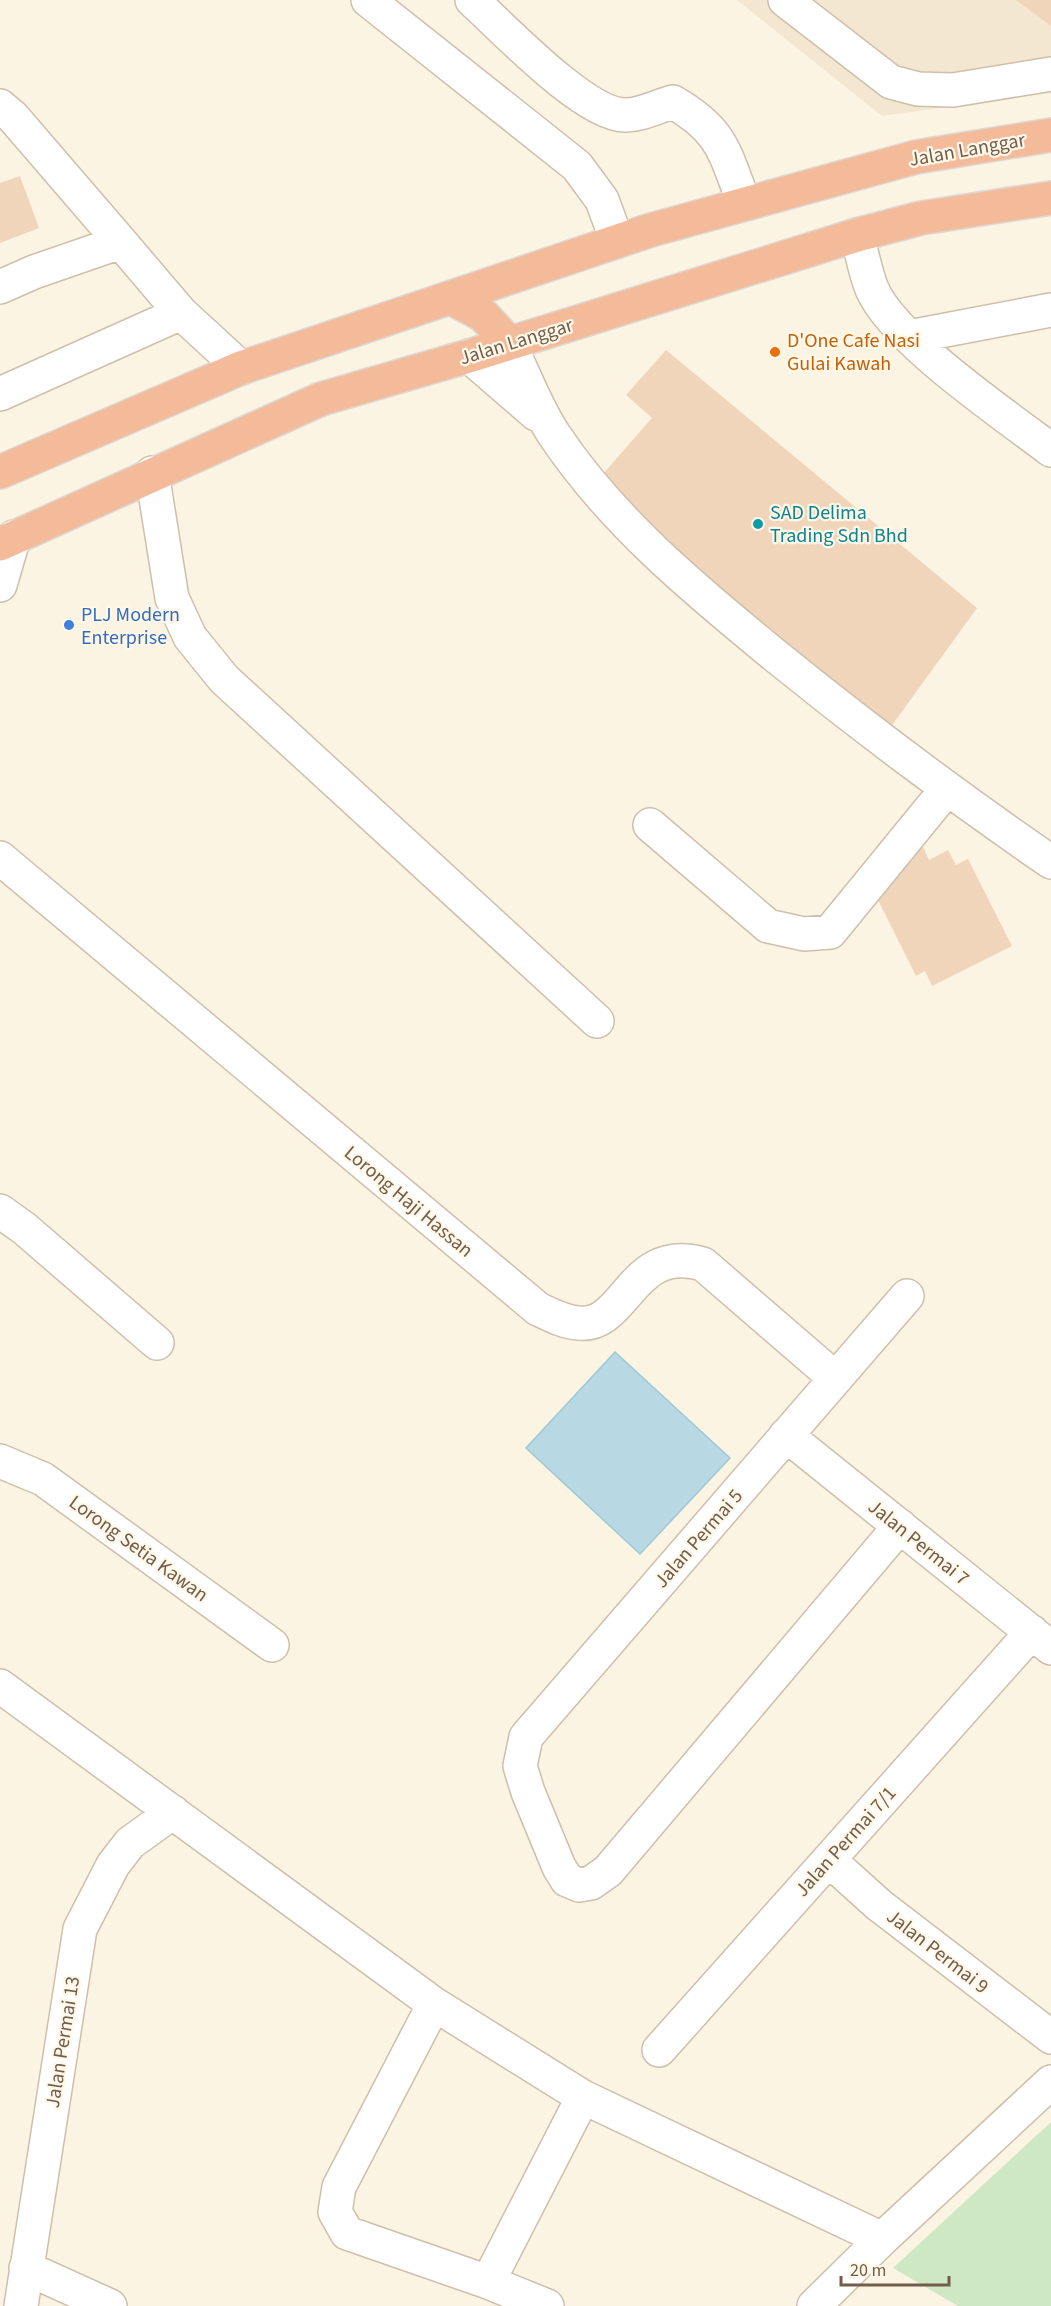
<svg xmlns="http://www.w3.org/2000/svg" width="1051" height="2306" viewBox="0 0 1051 2306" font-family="'Source Sans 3',sans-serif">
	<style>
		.residential { fill: #f3e7d1 }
		.green { fill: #cde8c2 }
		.water { fill: #b8d9e4; stroke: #9ec8d6; stroke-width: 1.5 }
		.building { fill: #f0d5bb }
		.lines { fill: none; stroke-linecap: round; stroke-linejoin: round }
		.minor-casing { stroke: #cebfac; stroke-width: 36 }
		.highway-casing { stroke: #ddd8d4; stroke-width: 36 }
		.minor { stroke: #fff; stroke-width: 33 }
		.highway { stroke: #f4bb9b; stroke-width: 33 }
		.food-dot { fill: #e8710a; stroke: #fff8e8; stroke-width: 2 }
		.culture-dot { fill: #0f9aa8; stroke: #fff8e8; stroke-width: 2 }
		.shop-dot { fill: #3f7fe0; stroke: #fff8e8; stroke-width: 2 }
		.labels { text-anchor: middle; stroke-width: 4.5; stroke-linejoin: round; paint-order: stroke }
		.street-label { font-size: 20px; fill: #725c4a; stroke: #fff8e8 }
		.food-label { font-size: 20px; fill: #c56008; stroke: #fff8e8; text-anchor: start }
		.culture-label { font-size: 20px; fill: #0d838f; stroke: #fff8e8; text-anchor: start }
		.shop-label { font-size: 20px; fill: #366cbe; stroke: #fff8e8; text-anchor: start }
	</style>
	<rect width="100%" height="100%" fill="#fbf4e2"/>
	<path class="residential" d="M 737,0 L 1051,0 L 1051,93 L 882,116 Z"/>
	<path class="green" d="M 1051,2122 L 1051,2306 L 958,2306 L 893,2268 Z"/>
	<path class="water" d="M 615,1352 L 730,1458 L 640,1554 L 526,1448 Z"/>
	<path class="building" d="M 1016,0 L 1051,0 L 1051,26 Z
		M 20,176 L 39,228 L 0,243 L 0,183 Z
		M 666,350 L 977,608 L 890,728 L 768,634 L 595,483 L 652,418 L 626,395 Z
		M 923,847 L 929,860 L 948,850 L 956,865 L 968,859 L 1012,946 L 932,986 L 925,971 L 916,976 L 870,884 L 885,867 Z"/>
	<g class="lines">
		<g class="minor-casing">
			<path id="minor" d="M 368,0 L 577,166 L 602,200 L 617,241
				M 472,0 C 503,28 584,114 624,115 C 639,116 658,106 673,102 C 723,131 724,151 744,203
				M 785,0 L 891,82 L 918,89 L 953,90 L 1051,74
				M 0,106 L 13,117 L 118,239
				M 857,235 C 862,253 865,272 872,289 C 893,339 1005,415 1051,450
				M 0,287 L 34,272 L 112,245 L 118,239 L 181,313 L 241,368
				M 909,337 L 1051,310
				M 509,343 C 524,374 536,408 555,436 C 612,521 694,589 772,653 C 863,727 955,796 1051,862
				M 469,356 L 536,414
				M 0,394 L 181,313
				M 152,473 L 172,598 L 190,637 L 224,679 L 597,1021
				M 0,585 L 14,537
				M 650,825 L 768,926 L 804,934 L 830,932 L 946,790
				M 0,858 L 538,1309 C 551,1315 564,1322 578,1323 C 627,1329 630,1243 703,1264 L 835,1378
				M 0,1211 L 25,1229 L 157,1343
				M 786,1435 L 1051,1648
				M 0,1461 L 43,1479 L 272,1645
				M 900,1526 L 608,1871 L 591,1883 L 579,1885 L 567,1880 L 559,1867 L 528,1792 L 520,1766 L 526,1737 L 907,1296
				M 0,1686 L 434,2004 L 583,2097 L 882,2239 L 1051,2082
				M 829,1860 L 879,1905 L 1051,2037
				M 434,2004 L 339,2187 L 335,2212 L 347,2233 L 488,2282 L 547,2306
				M 659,2050 L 1032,1632
				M 26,2268 L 110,2306
				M 488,2282 L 583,2097
				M 21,2306 L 80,1929 L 113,1865 L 130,1843 L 173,1812
				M 814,2306 L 882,2239"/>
		</g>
		<g class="highway-casing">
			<path id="highway" d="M 451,298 L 483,315 L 509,343
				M 0,472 L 241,368 L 651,230 L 916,157 L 1051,135
				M 0,544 L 321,399 L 469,356 L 857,235 L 921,218 L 1051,198"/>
		</g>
		<use href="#minor" class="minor"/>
		<use href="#highway" class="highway"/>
	</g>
	<circle class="food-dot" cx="775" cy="352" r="6"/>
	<circle class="culture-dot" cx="758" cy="524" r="6"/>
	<circle class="shop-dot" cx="69" cy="625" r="6"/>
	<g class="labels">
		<g class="street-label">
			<text transform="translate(967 149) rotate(-10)" y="7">Jalan Langgar</text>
			<text transform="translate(516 341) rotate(-17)" y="7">Jalan Langgar</text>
			<text transform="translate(409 1201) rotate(40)" y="7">Lorong Haji Hassan</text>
			<text transform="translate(698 1538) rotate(-49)" y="7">Jalan Permai 5</text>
			<text transform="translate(919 1542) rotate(39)" y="7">Jalan Permai 7</text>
			<text transform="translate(139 1548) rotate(36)" y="7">Lorong Setia Kawan</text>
			<text transform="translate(845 1841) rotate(-48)" y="7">Jalan Permai 7/1</text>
			<text transform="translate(938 1951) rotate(38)" y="7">Jalan Permai 9</text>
			<text transform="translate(62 2042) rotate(-81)" y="7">Jalan Permai 13</text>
		</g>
		<g class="food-label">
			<text x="787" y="347">D'One Cafe Nasi<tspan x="787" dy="23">Gulai Kawah</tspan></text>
		</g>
		<g class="culture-label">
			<text x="770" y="519">SAD Delima<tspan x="770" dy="23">Trading Sdn Bhd</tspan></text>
		</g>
		<g class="shop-label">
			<text x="81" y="621">PLJ Modern<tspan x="81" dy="23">Enterprise</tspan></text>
		</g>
	</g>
	<path d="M841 2276v9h108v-9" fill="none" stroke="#725c4a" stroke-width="3"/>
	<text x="850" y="2276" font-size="18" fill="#725c4a" stroke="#fff8e8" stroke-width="4.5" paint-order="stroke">20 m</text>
</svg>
